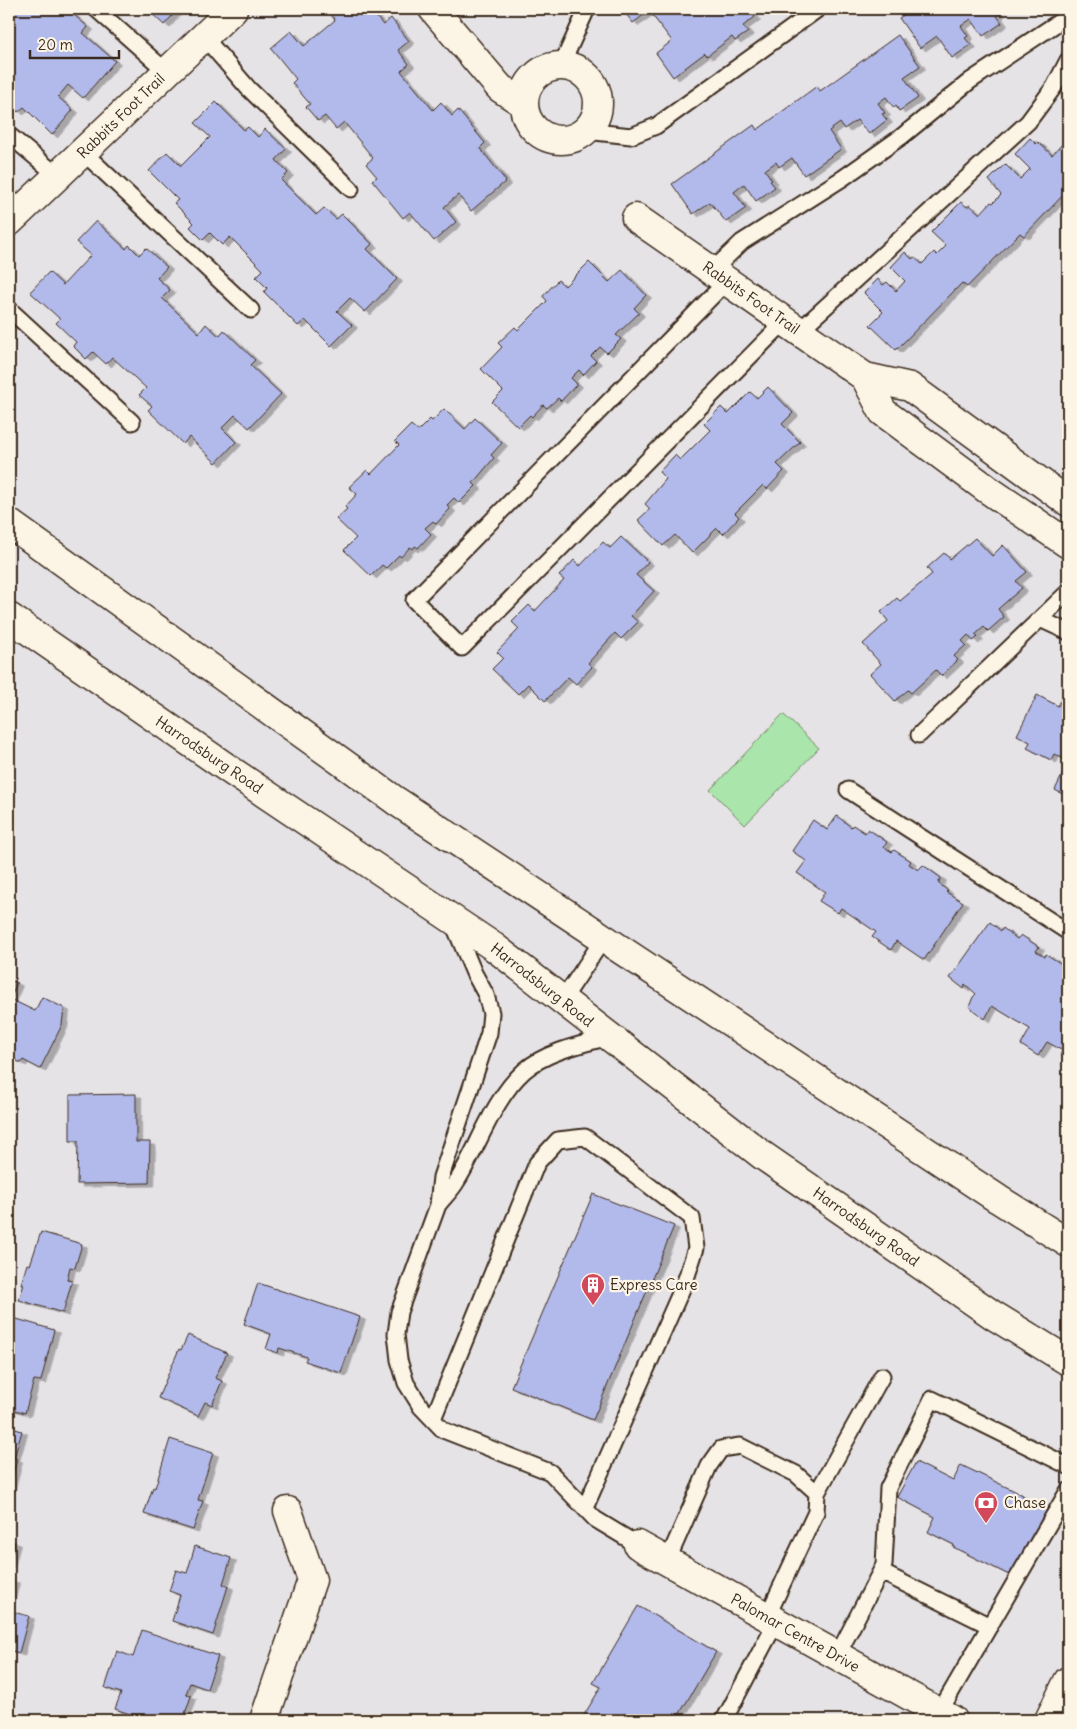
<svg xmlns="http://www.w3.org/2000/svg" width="1077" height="1729" viewBox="0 0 1077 1729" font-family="Delius,sans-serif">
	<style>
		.green { fill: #aae5ab; stroke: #728864 }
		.building { fill: #b2baeb; stroke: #3b2a1e; filter: url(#shadow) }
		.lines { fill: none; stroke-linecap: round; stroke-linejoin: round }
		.lane-casing { stroke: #3b2a1e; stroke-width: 19 }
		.street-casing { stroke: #3b2a1e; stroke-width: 31 }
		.primary-casing { stroke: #3b2a1e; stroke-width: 31 }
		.lane { stroke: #fcf5e5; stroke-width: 15 }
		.street { stroke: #fcf5e5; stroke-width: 28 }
		.primary { stroke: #fcf5e5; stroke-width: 28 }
		.labels { text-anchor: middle; stroke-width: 4.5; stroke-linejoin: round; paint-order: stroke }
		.street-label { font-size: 15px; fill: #3b2a1e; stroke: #fcf5e5 }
		.poi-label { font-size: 15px; fill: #3b2a1e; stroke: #fcf5e5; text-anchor: start }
	</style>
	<defs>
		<filter id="shadow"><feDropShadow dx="5.5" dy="3" stdDeviation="0" flood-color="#0004"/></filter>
	</defs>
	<rect width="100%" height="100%" fill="#e6e3e7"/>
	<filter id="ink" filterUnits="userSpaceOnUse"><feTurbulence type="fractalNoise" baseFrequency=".02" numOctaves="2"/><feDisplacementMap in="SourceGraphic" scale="10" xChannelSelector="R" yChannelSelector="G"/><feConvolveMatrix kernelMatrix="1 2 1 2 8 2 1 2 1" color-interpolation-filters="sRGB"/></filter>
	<g filter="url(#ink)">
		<path class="green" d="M 783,714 L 819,748 L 745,825 L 710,790 Z"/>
		<path class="building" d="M 9,9 L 67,9 L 88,27 L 83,33 L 115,61 L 83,98 L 68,85 L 58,97 L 73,110 L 52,135 L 24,107 L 18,112 L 9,104 Z
			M 147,9 L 178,9 L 164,25 Z
			M 326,9 L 363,9 L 370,17 L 374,14 L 383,25 L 391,18 L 409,41 L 398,50 L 409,64 L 401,71 L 433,110 L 441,102 L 452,116 L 458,110 L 485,143 L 480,148 L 506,181 L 471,211 L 458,195 L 444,207 L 456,222 L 434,241 L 410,212 L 403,218 L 372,180 L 377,177 L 366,164 L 373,158 L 344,122 L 336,129 L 325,116 L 318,121 L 306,107 L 310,104 L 292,83 L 296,79 L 271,48 L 291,31 L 304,46 L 335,20 Z
			M 622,9 L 749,9 L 755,17 L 743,26 L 748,32 L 735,41 L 732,37 L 707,56 L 705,53 L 673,77 L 656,53 L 672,41 L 649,11 L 633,23 Z
			M 912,9 L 996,9 L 999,14 L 997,16 L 1002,23 L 983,36 L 971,19 L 961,26 L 968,36 L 965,38 L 971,45 L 952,58 L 937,36 L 920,48 L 899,18 Z
			M 898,35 L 920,66 L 904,77 L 918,98 L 899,111 L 896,106 L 894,108 L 886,97 L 878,103 L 885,113 L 882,114 L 887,120 L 869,134 L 857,120 L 844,129 L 840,123 L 829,131 L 841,149 L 804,175 L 792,158 L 779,167 L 776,162 L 765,170 L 772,180 L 770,181 L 775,187 L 756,201 L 744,184 L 734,192 L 746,208 L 726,222 L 710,202 L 693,214 L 672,184 L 754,125 L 757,130 L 817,86 L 820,91 Z
			M 216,102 L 244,130 L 248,127 L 258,137 L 265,129 L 286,149 L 276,160 L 288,173 L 281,180 L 316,215 L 324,208 L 336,219 L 342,214 L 372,244 L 367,249 L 397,279 L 365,312 L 350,298 L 337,311 L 352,325 L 331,346 L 305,320 L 298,326 L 264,292 L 267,288 L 256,277 L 263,270 L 230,237 L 222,245 L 210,233 L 203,240 L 190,227 L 194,223 L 174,203 L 178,200 L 149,171 L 167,152 L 181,166 L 210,137 L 195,123 Z
			M 1030,138 L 1036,144 L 1038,142 L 1052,155 L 1064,142 L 1068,146 L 1068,190 L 1024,236 L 1020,233 L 967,287 L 962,283 L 896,350 L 870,325 L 883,312 L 864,293 L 878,279 L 883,285 L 887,282 L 896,291 L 905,281 L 891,267 L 905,252 L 912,259 L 914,257 L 922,264 L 934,252 L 937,255 L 946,246 L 931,232 L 961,202 L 967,207 L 970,205 L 980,214 L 991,202 L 993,203 L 1001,195 L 989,180 L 1005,164 L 1020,179 L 1030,169 L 1015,154 Z
			M 96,221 L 126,249 L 129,245 L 139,255 L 146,248 L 167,267 L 157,278 L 170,290 L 162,298 L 199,333 L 206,324 L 219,336 L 224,330 L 255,360 L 250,365 L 281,394 L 249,428 L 235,415 L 222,428 L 236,442 L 216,463 L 189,437 L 183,444 L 148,410 L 152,406 L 139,395 L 146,388 L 112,357 L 106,364 L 93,352 L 86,359 L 73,346 L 76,342 L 56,323 L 60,319 L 30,292 L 49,272 L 63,285 L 91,255 L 76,242 Z
			M 589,262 L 609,282 L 622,270 L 646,295 L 634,308 L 639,313 L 616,335 L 621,339 L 607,353 L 600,347 L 591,356 L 596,361 L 583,375 L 579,370 L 571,378 L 577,384 L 561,401 L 558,398 L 547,408 L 543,405 L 532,417 L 530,415 L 518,427 L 492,402 L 503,391 L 481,369 L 502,347 L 498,343 L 515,327 L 518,330 L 547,301 L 543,296 L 558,280 L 565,286 Z
			M 768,387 L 793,413 L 782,424 L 800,442 L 777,464 L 784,471 L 767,489 L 763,485 L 735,513 L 739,517 L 723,534 L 717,528 L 692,553 L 675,535 L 663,546 L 638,520 L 650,509 L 645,504 L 666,479 L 659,472 L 675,455 L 680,460 L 710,430 L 704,424 L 721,407 L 728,414 L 750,392 L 757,398 Z
			M 444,409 L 465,429 L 475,418 L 502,443 L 491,455 L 494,458 L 473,483 L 476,486 L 459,503 L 454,498 L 447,505 L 450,509 L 436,524 L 433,521 L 425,528 L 431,534 L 418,548 L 415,546 L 413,549 L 410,547 L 401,557 L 399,555 L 386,568 L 382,565 L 371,576 L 344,550 L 356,538 L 336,519 L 347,509 L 345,507 L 357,494 L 349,487 L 367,470 L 371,474 L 399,445 L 395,441 L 411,425 L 418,431 L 430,419 L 432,421 Z
			M 621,537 L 648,562 L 636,575 L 654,591 L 631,616 L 638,622 L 621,639 L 615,633 L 588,663 L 592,667 L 576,684 L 568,677 L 545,701 L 528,684 L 518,694 L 492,669 L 503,658 L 497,652 L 519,629 L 512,622 L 529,605 L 535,611 L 564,580 L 559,576 L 574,560 L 580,566 L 603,542 L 610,548 Z
			M 975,538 L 992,556 L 1003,545 L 1027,572 L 1016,581 L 1022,588 L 998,609 L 1004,617 L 988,631 L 984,627 L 975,635 L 978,637 L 973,641 L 968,635 L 962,641 L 966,645 L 954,656 L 958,660 L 941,676 L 936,670 L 911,693 L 908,690 L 895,701 L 870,674 L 881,664 L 863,644 L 888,621 L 881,612 L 897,598 L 900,601 L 932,574 L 927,568 L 944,553 L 950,559 Z
			M 1068,686 L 1068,761 L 1054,754 L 1051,760 L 1027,748 L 1030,742 L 1017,735 L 1037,695 L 1058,706 Z
			M 1068,763 L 1068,797 L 1055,790 Z
			M 837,816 L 851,827 L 853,825 L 865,833 L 868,829 L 887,842 L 884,847 L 892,852 L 894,850 L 911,861 L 909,864 L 918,870 L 923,865 L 941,878 L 938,883 L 948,891 L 946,892 L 963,902 L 924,960 L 896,941 L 891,950 L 872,937 L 876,932 L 841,908 L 838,913 L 819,901 L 825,892 L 797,873 L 806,861 L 792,851 L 813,820 L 827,830 Z
			M 990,922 L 1001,931 L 1003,928 L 1017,939 L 1021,935 L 1039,947 L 1036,951 L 1045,957 L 1046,954 L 1068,968 L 1068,1060 L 1060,1055 L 1063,1051 L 1047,1042 L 1038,1056 L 1021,1045 L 1030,1029 L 992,1006 L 985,1019 L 969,1007 L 973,997 L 976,994 L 965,984 L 964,989 L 950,978 Z
			M 9,979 L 17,983 L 10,999 L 35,1011 L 42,997 L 64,1008 L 62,1025 L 40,1069 L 23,1060 L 21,1063 L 9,1057 Z
			M 136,1094 L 136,1142 L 150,1142 L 149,1183 L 77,1184 L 78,1141 L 70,1141 L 70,1095 Z
			M 593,1194 L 674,1226 L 593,1420 L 511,1387 Z
			M 41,1232 L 82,1244 L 75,1268 L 70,1267 L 67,1280 L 72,1281 L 63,1313 L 19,1300 L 24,1284 L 21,1284 L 27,1264 L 30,1265 Z
			M 258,1283 L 360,1317 L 341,1373 L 305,1361 L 307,1357 L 279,1348 L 278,1353 L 266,1349 L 271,1334 L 244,1324 Z
			M 10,1317 L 54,1330 L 41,1381 L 34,1380 L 25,1413 L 9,1408 Z
			M 188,1335 L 227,1353 L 215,1378 L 222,1381 L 212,1405 L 205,1402 L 198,1416 L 158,1398 L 179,1349 L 181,1350 Z
			M 9,1427 L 22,1431 L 14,1458 L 17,1459 L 9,1490 Z
			M 170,1439 L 213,1453 L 198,1500 L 203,1501 L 193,1530 L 144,1514 L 153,1487 L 155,1488 Z
			M 916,1462 L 953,1481 L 961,1465 L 1023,1495 L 1023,1497 L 1048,1509 L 1013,1577 L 953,1547 L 954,1545 L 928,1532 L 935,1517 L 897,1497 Z
			M 9,1540 L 15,1542 L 9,1564 Z
			M 195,1546 L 231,1558 L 223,1584 L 228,1586 L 213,1635 L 172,1621 L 180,1595 L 169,1591 L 176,1570 L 187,1573 Z
			M 9,1579 L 14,1580 L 9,1601 Z
			M 638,1606 L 716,1652 L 676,1720 L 581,1720 L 601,1687 L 593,1683 Z
			M 9,1611 L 29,1616 L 19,1653 L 9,1650 Z
			M 142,1630 L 218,1656 L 207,1689 L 190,1683 L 186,1694 L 191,1696 L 183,1720 L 148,1720 L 115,1709 L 121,1693 L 105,1688 L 117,1651 L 133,1657 Z"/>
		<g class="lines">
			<g class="lane-casing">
				<path id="lane" d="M 96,9 L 167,72
					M 204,37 L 248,88 L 351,189
					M 561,66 L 587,9
					M 586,131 L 631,136 L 656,126 L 818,9
					M 9,135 L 58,176
					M 83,152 L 251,310
					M 712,271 L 742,242 L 843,178 L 901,137 L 970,81 L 1068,16
					M 727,281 L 414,600 L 462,648 L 785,321
					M 9,309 L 132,422
					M 799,331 L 1028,122 L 1054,87 L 1068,60
					M 1040,619 L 1068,632
					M 919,735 L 1068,592
					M 848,790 L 1068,932
					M 453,923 L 474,973 L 486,995 L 491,1013 L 489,1033 L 441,1177 L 438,1205 C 444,1197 452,1190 457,1181 C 479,1146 493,1099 524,1071 C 545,1052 582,1044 609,1037
					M 562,1001 L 604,938
					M 438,1205 L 399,1312 L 396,1334 L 399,1360 L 406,1383 L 421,1407 L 443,1430 L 550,1472 L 595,1519 L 638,1545
					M 433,1419 L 537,1163 L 558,1140 L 585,1137 L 692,1218 L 696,1248 L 685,1282 L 585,1508
					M 817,1493 L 882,1376
					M 667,1562 L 709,1466 L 721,1449 L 740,1446 L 796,1474 L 817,1493 L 816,1512 L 767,1617
					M 881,1572 L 990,1626
					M 837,1656 L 884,1565 L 888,1488 L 932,1399 L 1068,1466
					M 939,1713 L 1068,1491
					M 724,1720 L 776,1622"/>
			</g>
			<g class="street-casing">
				<path id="street" d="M 433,9 L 500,88 L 523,103
					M524 103a37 37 0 1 1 74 0a37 37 0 1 1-74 0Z
					M 636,218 L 865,377
					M 9,222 L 233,9
					M 1068,502 L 910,387 L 865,377 L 883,412 L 987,489 L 1068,544
					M 638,1545 L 953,1720
					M 264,1720 L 312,1580 L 288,1511
					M 1049,1720 L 1068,1681"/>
			</g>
			<g class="primary-casing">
				<path id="primary" d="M 9,523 L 396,801 L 998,1199 L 1068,1243
					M 9,617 L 233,772 L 494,947 L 762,1155 L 993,1315 L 1068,1361"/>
			</g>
			<use href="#lane" class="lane"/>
			<use href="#street" class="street"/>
			<use href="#primary" class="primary"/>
		</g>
	</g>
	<defs>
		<g id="building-pin" transform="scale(1.25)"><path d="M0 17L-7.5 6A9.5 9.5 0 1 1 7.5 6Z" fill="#d1495b" stroke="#fcf5e5"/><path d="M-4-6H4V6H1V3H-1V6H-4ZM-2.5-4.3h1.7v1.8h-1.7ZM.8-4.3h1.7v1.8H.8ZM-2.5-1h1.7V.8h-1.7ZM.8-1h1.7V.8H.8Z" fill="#fff"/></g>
		<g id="bank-pin" transform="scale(1.25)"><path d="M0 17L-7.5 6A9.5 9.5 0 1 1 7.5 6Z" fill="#d1495b" stroke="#fcf5e5"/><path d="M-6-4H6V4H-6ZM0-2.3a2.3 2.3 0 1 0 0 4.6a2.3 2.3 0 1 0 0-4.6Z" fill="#fff"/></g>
	</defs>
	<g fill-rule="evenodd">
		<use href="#building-pin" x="593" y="1285"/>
		<use href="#bank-pin" x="986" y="1503"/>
	</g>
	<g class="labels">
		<g class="street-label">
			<text transform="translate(121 116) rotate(-44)" y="5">Rabbits Foot Trail</text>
			<text transform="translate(751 298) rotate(35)" y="5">Rabbits Foot Trail</text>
			<text transform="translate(209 755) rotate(34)" y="5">Harrodsburg Road</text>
			<text transform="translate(542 985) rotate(38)" y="5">Harrodsburg Road</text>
			<text transform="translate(866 1227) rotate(35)" y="5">Harrodsburg Road</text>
			<text transform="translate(795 1633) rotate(29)" y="5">Palomar Centre Drive</text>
		</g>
		<g class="poi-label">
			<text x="610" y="1290">Express Care</text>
			<text x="1004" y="1508">Chase</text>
		</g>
	</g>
	<rect width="1077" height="1729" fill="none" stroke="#fcf5e5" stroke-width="30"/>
	<rect x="15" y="15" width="1047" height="1699" fill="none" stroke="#3b2a1e" stroke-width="2" filter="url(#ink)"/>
	<path d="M30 50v8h89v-8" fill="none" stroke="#3b2a1e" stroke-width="2.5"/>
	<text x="38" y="50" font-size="15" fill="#3b2a1e" stroke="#fcf5e5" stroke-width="4" paint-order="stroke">20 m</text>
</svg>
